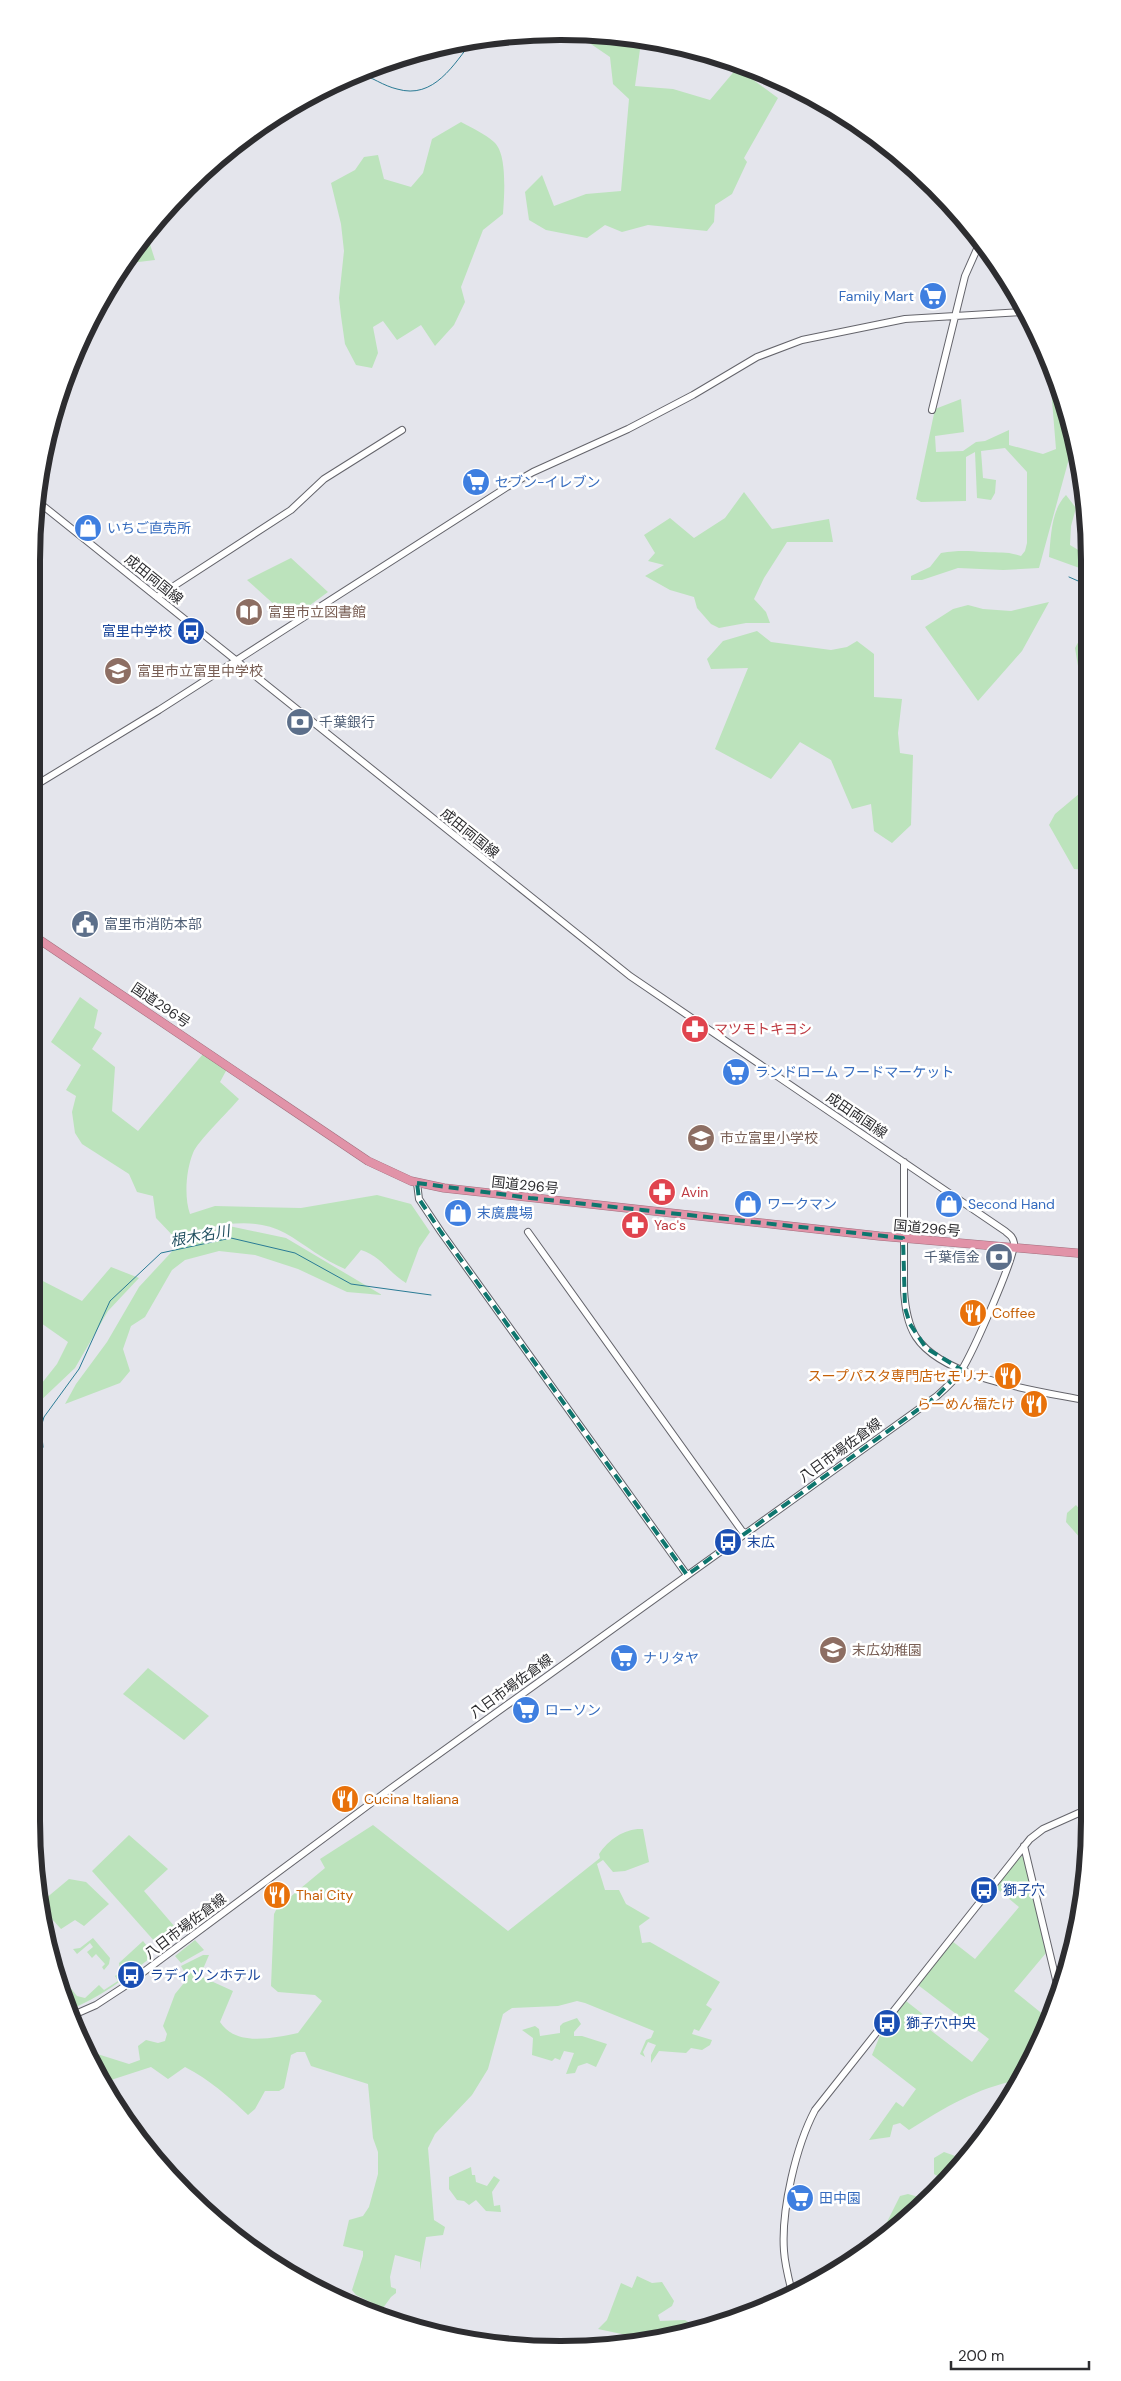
<svg xmlns="http://www.w3.org/2000/svg" width="1121" height="2381" viewBox="0 0 1121 2381" font-family="'DM Sans','Noto Sans JP',sans-serif">
	<style>
		.green { fill: #bce3bc }
		.lines { fill: none; stroke-linecap: round; stroke-linejoin: round }
		.stream { stroke: #2a7b95; stroke-width: 1 }
		.secondary-casing { stroke: #64646b; stroke-width: 8 }
		.highway-casing { stroke: #a26f7e; stroke-width: 9 }
		.secondary { stroke: #fff; stroke-width: 6 }
		.highway { stroke: #e193a8; stroke-width: 8 }
		.marked { fill: none; stroke: #0f766e; stroke-width: 4; stroke-dasharray: 10 6; stroke-linejoin: round }
		.labels { text-anchor: middle; stroke-width: 5; stroke-linejoin: round; paint-order: stroke }
		.shop-label { font-size: 14px; fill: #366cbe; stroke: #fff; text-anchor: start }
		.street-label { font-size: 14px; fill: #2d2d30; stroke: #fff }
		.education-label { font-size: 14px; fill: #785e54; stroke: #fff; text-anchor: start }
		.transit-label { font-size: 14px; fill: #164399; stroke: #fff; text-anchor: start }
		.service-label { font-size: 14px; fill: #4e5e75; stroke: #fff; text-anchor: start }
		.health-label { font-size: 14px; fill: #be3a42; stroke: #fff; text-anchor: start }
		.food-label { font-size: 14px; fill: #c56008; stroke: #fff; text-anchor: start }
		.water-label { font-size: 15px; font-style: italic; fill: #235161; stroke: #fff }
		.rim { fill: none; stroke: #2d2d30; stroke-width: 6 }
	</style>
	<rect width="100%" height="100%" fill="#e4e5ec"/>
	<path class="green" d="M 587,34 L 639,39 L 641,42 L 635,86 L 673,89 L 710,100 L 737,68 L 778,98 L 744,158 L 747,162 L 732,194 L 715,205 L 714,222 L 707,231 L 648,225 L 622,232 L 605,225 L 587,238 L 546,230 L 529,220 L 525,192 L 542,175 L 554,206 L 586,194 L 621,191 L 629,99 L 613,84 L 610,57 L 582,38 Z
		M 461,122 C 472,128 485,134 494,142 C 508,154 504,198 503,214 L 483,230 L 461,287 L 465,302 L 454,325 L 435,346 L 421,325 L 397,340 L 383,321 L 373,327 L 378,353 L 372,368 L 356,365 L 345,344 L 341,316 L 339,298 L 344,251 L 341,224 L 331,183 L 355,170 L 364,157 L 378,155 L 384,179 L 411,187 L 423,173 L 432,139 Z
		M 145,237 L 148,238 L 155,260 L 122,264 Z
		M 1056,382 L 1064,413 L 1070,455 L 1039,568 L 1003,570 L 958,568 L 922,580 L 911,580 L 911,576 L 930,567 L 941,553 C 959,550 968,551 985,552 C 1001,553 1005,551 1021,556 L 1025,551 L 1027,543 L 1027,472 L 1005,448 L 981,451 L 983,478 L 996,480 L 995,493 L 991,500 L 977,498 L 975,452 L 966,457 L 966,501 L 921,502 L 916,499 L 935,409 L 961,399 L 964,432 L 935,436 L 936,452 L 963,451 L 976,442 L 985,441 L 1009,430 L 1009,445 L 1043,454 L 1056,449 L 1051,388 Z
		M 744,492 L 772,529 L 829,519 L 833,542 L 787,542 L 764,578 L 754,599 L 766,612 L 770,623 L 746,623 L 719,628 L 711,624 L 697,608 L 694,597 L 670,590 L 645,576 L 664,565 L 648,561 L 655,553 L 644,535 L 670,518 L 694,538 L 725,518 Z
		M 1066,495 L 1076,508 L 1071,526 L 1070,545 L 1085,554 L 1085,570 L 1049,557 C 1051,537 1051,510 1066,495 Z
		M 291,558 L 328,592 L 302,611 L 288,617 L 247,580 Z
		M 1049,602 L 1022,651 L 978,701 L 925,627 L 953,609 L 968,605 L 983,609 L 1011,611 Z
		M 757,631 L 771,642 L 831,650 L 847,647 L 857,641 L 874,654 L 874,697 L 902,699 L 898,733 L 900,753 L 913,755 L 911,825 L 892,843 L 874,831 L 871,804 L 852,809 L 831,760 L 800,742 L 771,779 L 715,749 L 748,668 L 711,669 L 707,659 L 723,641 Z
		M 1086,636 L 1086,666 L 1078,666 L 1075,648 L 1081,637 Z
		M 1086,788 L 1086,870 L 1074,869 L 1049,825 L 1055,814 Z
		M 80,997 L 98,1010 L 94,1028 L 102,1033 L 92,1049 L 115,1067 L 112,1111 L 138,1131 L 203,1054 L 227,1069 L 220,1082 L 239,1099 C 230,1110 197,1142 193,1153 C 186,1170 184,1197 190,1214 L 215,1206 L 301,1208 L 377,1195 L 411,1204 L 430,1232 L 419,1248 L 406,1283 C 389,1273 381,1256 361,1250 L 345,1269 C 323,1260 306,1245 285,1233 C 252,1215 209,1225 176,1239 L 156,1218 L 153,1196 L 137,1192 L 129,1174 L 82,1144 L 75,1133 L 72,1112 L 76,1096 L 66,1090 L 81,1065 L 51,1042 Z
		M 229,1226 L 286,1238 L 382,1295 L 347,1292 L 298,1269 L 255,1255 L 219,1251 L 185,1260 L 172,1270 L 145,1317 L 131,1326 L 123,1349 L 130,1371 L 120,1383 L 65,1404 L 76,1384 L 107,1342 L 139,1287 L 178,1245 L 206,1232 Z
		M 111,1267 L 139,1278 L 108,1311 L 75,1368 L 37,1404 L 31,1414 L 31,1397 L 57,1364 L 68,1342 L 31,1316 L 31,1275 L 82,1301 Z
		M 1076,1505 L 1089,1520 L 1089,1548 L 1066,1522 L 1067,1513 Z
		M 148,1668 L 209,1716 L 184,1740 L 123,1694 Z
		M 373,1825 L 508,1931 L 600,1858 L 599,1854 C 609,1839 625,1828 643,1829 L 649,1862 L 625,1871 L 613,1872 L 603,1860 L 597,1864 L 605,1890 L 619,1890 L 626,1904 L 650,1918 L 639,1926 L 642,1943 L 650,1942 L 720,1982 L 706,2005 L 712,2009 L 699,2031 L 694,2029 L 692,2034 L 712,2040 L 710,2045 L 702,2050 L 691,2048 L 686,2053 L 659,2051 L 651,2063 L 651,2055 L 656,2045 L 648,2042 L 643,2052 L 645,2057 L 640,2054 L 646,2040 L 651,2038 L 654,2031 L 585,2003 L 577,2001 L 558,2006 L 512,2008 L 503,2014 L 488,2069 L 472,2095 L 435,2134 L 428,2148 L 434,2220 L 445,2227 L 443,2235 L 426,2237 L 420,2270 L 420,2262 L 395,2255 L 390,2277 L 391,2287 L 396,2289 L 396,2293 L 391,2297 L 383,2308 L 356,2295 L 352,2290 L 363,2256 L 363,2251 L 343,2246 L 349,2220 L 363,2216 L 369,2207 L 378,2174 L 378,2152 L 373,2138 L 368,2084 L 311,2066 L 305,2052 L 297,2052 L 291,2055 L 284,2088 L 279,2091 L 265,2091 L 255,2109 L 248,2115 C 228,2096 210,2080 185,2067 L 168,2079 L 151,2067 L 111,2080 L 98,2076 L 89,2056 L 91,2052 L 129,2064 L 140,2060 L 138,2046 L 146,2040 L 158,2043 L 165,2041 L 167,2034 L 163,2026 L 175,1994 L 188,1978 L 181,1966 L 203,1955 L 209,1955 L 200,1976 L 233,1991 L 220,2022 C 236,2047 273,2038 298,2033 L 322,2001 L 315,1995 L 278,1992 L 271,1986 L 274,1914 L 277,1908 L 325,1868 L 320,1859 Z
		M 129,1835 L 168,1869 L 144,1891 L 175,1927 L 156,1943 L 92,1871 Z
		M 1021,1856 L 1024,1857 L 1046,1953 L 1014,1991 L 1050,2020 L 1019,2080 C 978,2087 944,2108 909,2130 L 900,2123 L 893,2125 L 890,2137 L 869,2140 L 896,2102 L 903,2107 L 916,2089 L 872,2055 L 881,2033 L 906,2001 L 929,2019 L 925,2026 L 972,2062 L 989,2039 L 918,1985 L 952,1941 L 975,1959 L 1019,1907 L 995,1887 Z
		M 69,1879 L 86,1882 L 109,1904 L 84,1926 L 75,1920 L 61,1929 L 52,1919 L 47,1924 L 41,1918 L 39,1904 Z
		M 93,1938 L 110,1958 L 109,1964 L 104,1970 L 102,1967 L 105,1964 L 96,1954 L 92,1958 L 87,1952 L 93,1947 L 90,1943 L 77,1954 L 73,1949 L 80,1948 Z
		M 195,1940 L 204,1950 L 181,1963 L 175,1956 Z
		M 143,1941 L 151,1951 L 150,1958 C 124,1979 100,1998 68,2010 L 56,1979 L 61,1984 L 65,1981 L 77,1996 L 85,1998 L 99,1985 L 104,1990 L 118,1981 L 115,1976 L 120,1972 L 119,1963 Z
		M 577,2018 L 581,2024 L 574,2032 L 574,2036 L 582,2036 L 607,2044 L 596,2067 L 587,2063 L 578,2066 L 575,2073 L 566,2074 L 574,2053 L 564,2051 L 560,2060 L 555,2058 L 552,2061 L 532,2055 L 533,2038 L 522,2030 L 535,2026 L 539,2029 L 540,2036 L 560,2033 L 560,2026 L 563,2023 Z
		M 944,2152 L 958,2157 L 970,2152 C 940,2188 909,2224 868,2249 L 872,2237 L 883,2230 L 900,2196 L 908,2194 L 926,2199 L 939,2177 L 934,2174 L 934,2158 Z
		M 471,2167 L 472,2175 L 475,2175 L 476,2182 L 487,2186 L 494,2176 L 500,2180 L 492,2192 L 494,2206 L 500,2205 L 501,2212 L 486,2211 L 476,2200 L 469,2205 L 464,2201 L 457,2200 L 449,2189 L 449,2177 Z
		M 637,2276 L 652,2283 L 662,2282 L 674,2301 L 672,2306 L 658,2315 L 660,2321 L 685,2320 L 699,2329 L 650,2340 L 598,2329 L 607,2320 L 621,2283 L 632,2288 Z"/>
	<g class="lines">
		<path class="stream" d="M 358,72 C 371,77 384,86 397,89 C 434,100 454,64 473,40
			M 1069,577 L 1085,584
			M 31,1468 L 37,1462 L 43,1447 L 41,1427 L 44,1417 L 79,1369 L 110,1301 L 161,1253 L 231,1238 L 295,1253 L 351,1284 L 431,1295"/>
		<g class="secondary-casing">
			<path id="secondary" d="M 932,410 L 965,276 L 981,240
				M 37,501 L 630,976 L 1005,1231 C 1010,1235 1013,1237 1014,1243 C 1015,1258 972,1354 961,1371 C 955,1380 946,1388 937,1396 L 390,1789 L 122,1988 L 96,2005 L 71,2016
				M 157,597 L 291,510 L 324,479 L 402,430
				M 31,788 L 159,710 L 507,487 L 533,472 L 628,429 L 693,395 L 757,357 L 802,340 L 905,319 L 1023,312
				M 904,1162 L 904,1290 C 905,1306 907,1323 916,1337 C 944,1380 1041,1391 1088,1401
				M 417,1183 L 419,1199 L 441,1232 L 687,1575
				M 528,1232 L 742,1531 L 746,1533
				M 1024,1846 L 1059,1992
				M 793,2296 C 789,2281 785,2266 784,2251 C 781,2210 796,2146 815,2110 L 1030,1839 L 1043,1829 L 1090,1808"/>
		</g>
		<g class="highway-casing">
			<path id="highway" d="M 31,934 L 368,1161 L 411,1181 L 444,1188 L 879,1236 L 1088,1254"/>
		</g>
		<use href="#secondary" class="secondary"/>
		<use href="#highway" class="highway"/>
	</g>
	<path class="marked" d="M 417,1183 L 530,1198 L 903,1238 L 905,1308 L 910,1324 L 926,1348 L 962,1370 L 937,1396 L 687,1575 L 441,1232 L 419,1199 Z"/>
	<defs>
		<g id="supermarket-disc" transform="scale(1.4375)"><circle r="9.5" fill="#3f7fe0" stroke="#fff"/><path d="M-6-5.5h2.5l.6 2H6L4.5 2H-2.5L-4.4-4H-6ZM-1.5 3.2a1.3 1.3 0 1 0 .1 0ZM3 3.2a1.3 1.3 0 1 0 .1 0Z" fill="#fff"/></g>
		<g id="shop-disc" transform="scale(1.4375)"><circle r="9.5" fill="#3f7fe0" stroke="#fff"/><path d="M-5-2.5h2.3a2.7 3.5 0 0 1 5.4 0H5L5.5 6h-11ZM-1.5-2.5h3a1.5 2.3 0 0 0-3 0Z" fill="#fff"/></g>
		<g id="library-disc" transform="scale(1.4375)"><circle r="9.5" fill="#8d6e63" stroke="#fff"/><path d="M-6-4Q-3-5.5-.7-3.5V5Q-3 3-6 4ZM6-4Q3-5.5 .7-3.5V5Q3 3 6 4Z" fill="#fff"/></g>
		<g id="bus-disc" transform="scale(1.4375)"><circle r="9.5" fill="#1a4fb4" stroke="#fff"/><path d="M-5-6H5V4H4V6H2V4H-2V6H-4V4H-5ZM-3.5-4V0h7V-4ZM-3.5 1.2v1.5H-2V1.2ZM2 1.2v1.5H3.5V1.2Z" fill="#fff"/></g>
		<g id="school-disc" transform="scale(1.4375)"><circle r="9.5" fill="#8d6e63" stroke="#fff"/><path d="M0-5L7-2L0 1L-7-2ZM-4 1L0 2.5L4 1V4Q0 6-4 4Z" fill="#fff"/></g>
		<g id="bank-disc" transform="scale(1.4375)"><circle r="9.5" fill="#5c6f8a" stroke="#fff"/><path d="M-6-4H6V4H-6ZM0-2.3a2.3 2.3 0 1 0 0 4.6a2.3 2.3 0 1 0 0-4.6Z" fill="#fff"/></g>
		<g id="civic-disc" transform="scale(1.4375)"><circle r="9.5" fill="#5c6f8a" stroke="#fff"/><path d="M-.6-6.5H3V-4.5H.6V-3L4-1V1h2V6H-6V1h2V-1L-.6-3ZM-1.2 2.5V6h2.4V2.5Z" fill="#fff"/></g>
		<g id="pharmacy-disc" transform="scale(1.4375)"><circle r="9.5" fill="#e0444e" stroke="#fff"/><path d="M-2-6h4v4h4v4h-4v4h-4v-4h-4v-4h4Z" fill="#fff"/></g>
		<g id="restaurant-disc" transform="scale(1.4375)"><circle r="9.5" fill="#e8710a" stroke="#fff"/><path d="M-5-6h1v4h1v-4h1v4h1v-4h1v5L-1.5 .5V6h-2V.5L-5-1ZM5-6V6H3V1.5H1.5Q1.5-4 5-6Z" fill="#fff"/></g>
	</defs>
	<g fill-rule="evenodd">
		<use href="#supermarket-disc" x="933" y="296"/>
		<use href="#supermarket-disc" x="476" y="482"/>
		<use href="#shop-disc" x="88" y="528"/>
		<use href="#library-disc" x="249" y="612"/>
		<use href="#bus-disc" x="191" y="631"/>
		<use href="#school-disc" x="118" y="671"/>
		<use href="#bank-disc" x="300" y="722"/>
		<use href="#civic-disc" x="85" y="924"/>
		<use href="#pharmacy-disc" x="695" y="1029"/>
		<use href="#supermarket-disc" x="736" y="1072"/>
		<use href="#school-disc" x="701" y="1138"/>
		<use href="#pharmacy-disc" x="662" y="1192"/>
		<use href="#shop-disc" x="748" y="1204"/>
		<use href="#shop-disc" x="949" y="1204"/>
		<use href="#shop-disc" x="458" y="1213"/>
		<use href="#pharmacy-disc" x="635" y="1225"/>
		<use href="#bank-disc" x="999" y="1257"/>
		<use href="#restaurant-disc" x="973" y="1313"/>
		<use href="#restaurant-disc" x="1008" y="1376"/>
		<use href="#restaurant-disc" x="1034" y="1404"/>
		<use href="#bus-disc" x="728" y="1542"/>
		<use href="#school-disc" x="833" y="1650"/>
		<use href="#supermarket-disc" x="624" y="1658"/>
		<use href="#supermarket-disc" x="526" y="1710"/>
		<use href="#restaurant-disc" x="345" y="1799"/>
		<use href="#bus-disc" x="984" y="1890"/>
		<use href="#restaurant-disc" x="277" y="1895"/>
		<use href="#bus-disc" x="131" y="1975"/>
		<use href="#bus-disc" x="887" y="2023"/>
		<use href="#supermarket-disc" x="800" y="2198"/>
	</g>
	<g class="labels">
		<g class="shop-label">
			<text x="914" y="301" text-anchor="end">Family Mart</text>
			<text x="495" y="487">セブン-イレブン</text>
			<text x="107" y="533">いちご直売所</text>
			<text x="755" y="1077">ランドローム フードマーケット</text>
			<text x="767" y="1209">ワークマン</text>
			<text x="968" y="1209">Second Hand</text>
			<text x="477" y="1218">末廣農場</text>
			<text x="643" y="1663">ナリタヤ</text>
			<text x="545" y="1715">ローソン</text>
			<text x="819" y="2203">田中園</text>
		</g>
		<g class="street-label">
			<text transform="translate(154 579) rotate(39)" y="5">成田両国線</text>
			<text transform="translate(470 833) rotate(39)" y="5">成田両国線</text>
			<text transform="translate(161 1005) rotate(34)" y="5">国道296号</text>
			<text transform="translate(857 1115) rotate(34)" y="5">成田両国線</text>
			<text transform="translate(525 1185) rotate(6)" y="5">国道296号</text>
			<text transform="translate(927 1228) rotate(5)" y="5">国道296号</text>
			<text transform="translate(840 1450) rotate(-36)" y="5">八日市場佐倉線</text>
			<text transform="translate(511 1686) rotate(-36)" y="5">八日市場佐倉線</text>
			<text transform="translate(185 1926) rotate(-37)" y="5">八日市場佐倉線</text>
		</g>
		<g class="education-label">
			<text x="268" y="617">富里市立図書館</text>
			<text x="137" y="676">富里市立富里中学校</text>
			<text x="720" y="1143">市立富里小学校</text>
			<text x="852" y="1655">末広幼稚園</text>
		</g>
		<g class="transit-label">
			<text x="172" y="636" text-anchor="end">富里中学校</text>
			<text x="747" y="1547">末広</text>
			<text x="1003" y="1895">獅子穴</text>
			<text x="150" y="1980">ラディソンホテル</text>
			<text x="906" y="2028">獅子穴中央</text>
		</g>
		<g class="service-label">
			<text x="319" y="727">千葉銀行</text>
			<text x="104" y="929">富里市消防本部</text>
			<text x="980" y="1262" text-anchor="end">千葉信金</text>
		</g>
		<g class="health-label">
			<text x="714" y="1034">マツモトキヨシ</text>
			<text x="681" y="1197">Avin</text>
			<text x="654" y="1230">Yac's</text>
		</g>
		<g class="food-label">
			<text x="992" y="1318">Coffee</text>
			<text x="989" y="1381" text-anchor="end">スープパスタ専門店セモリナ</text>
			<text x="1015" y="1409" text-anchor="end">らーめん福たけ</text>
			<text x="364" y="1804">Cucina Italiana</text>
			<text x="296" y="1900">Thai City</text>
		</g>
		<g class="water-label">
			<text transform="translate(200 1236) rotate(-10)" y="5">根木名川</text>
		</g>
	</g>
	<path d="M0 0H1121V2381H0ZM560 40H561A520 520 0 0 1 1081 560V1821A520 520 0 0 1 561 2341H560A520 520 0 0 1 40 1821V560A520 520 0 0 1 560 40Z" fill="#fff" fill-rule="evenodd"/>
	<path class="rim" d="M560 40H561A520 520 0 0 1 1081 560V1821A520 520 0 0 1 561 2341H560A520 520 0 0 1 40 1821V560A520 520 0 0 1 560 40Z"/>
	<path d="M951 2361v8h138v-8" fill="none" stroke="#2d2d30" stroke-width="2.5"/>
	<text x="958" y="2361" font-size="15" fill="#2d2d30" stroke="#ffffff" stroke-width="4" paint-order="stroke">200 m</text>
</svg>
